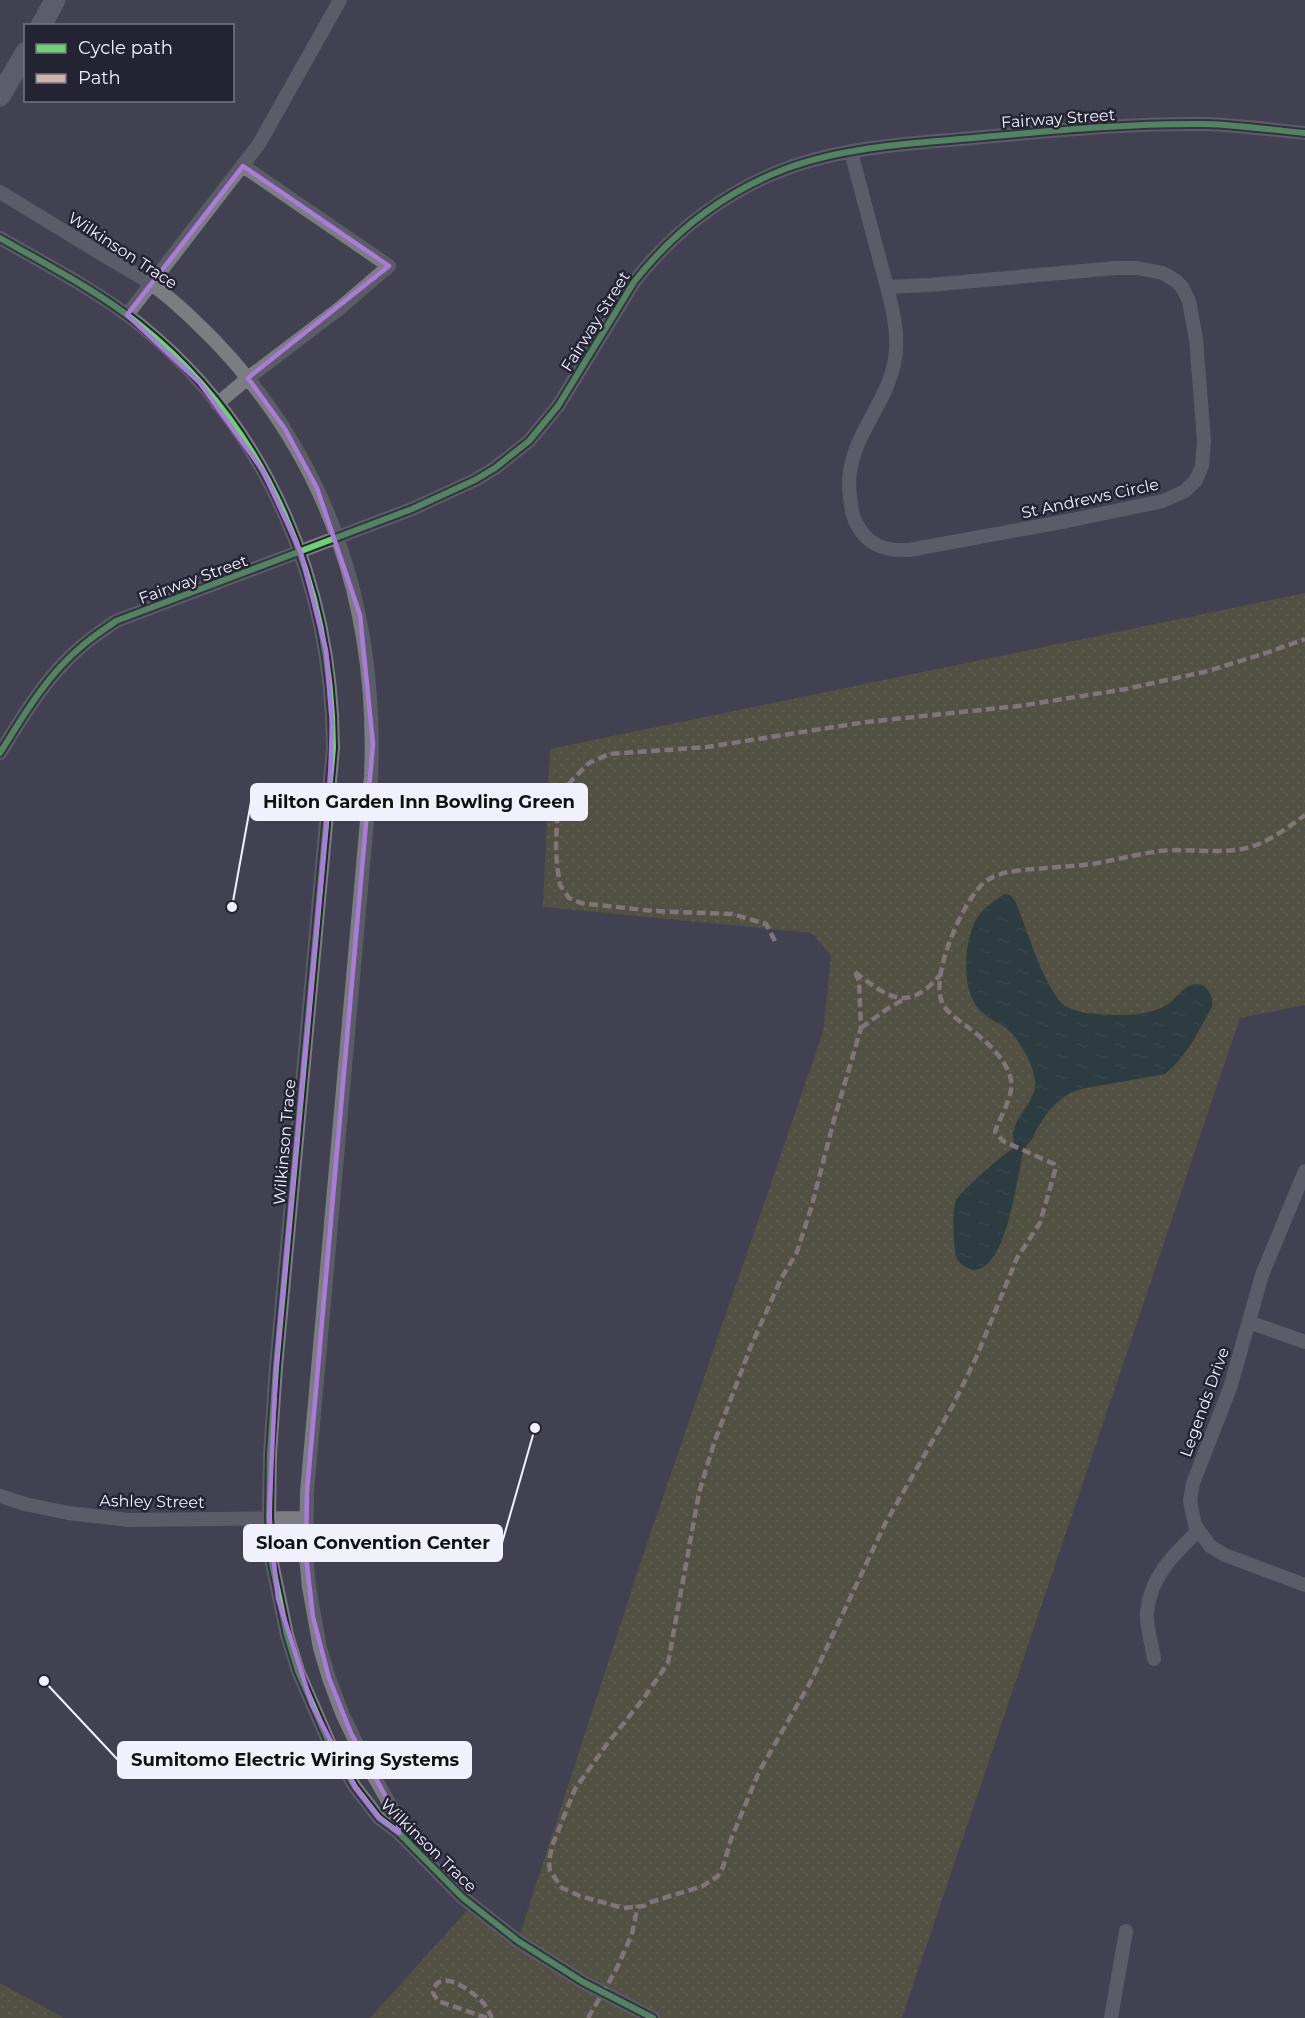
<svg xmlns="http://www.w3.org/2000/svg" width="1305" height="2018" viewBox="0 0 1305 2018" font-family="Montserrat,sans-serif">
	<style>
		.grass { fill: url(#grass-dots) }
		.water { fill: url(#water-ripples) }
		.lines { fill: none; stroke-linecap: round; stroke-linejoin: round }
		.minor { stroke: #7c7c83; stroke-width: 14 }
		.primary { stroke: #7d7d89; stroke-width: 21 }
		.quiet { stroke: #ceb3a9; stroke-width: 4.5; stroke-dasharray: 9 4.5; stroke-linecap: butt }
		.cycleway-casing { stroke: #232332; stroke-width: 10 }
		.cycleway { stroke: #6cd273; stroke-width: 6 }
		.marked { fill: none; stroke: #aa7bd8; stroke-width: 4.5; stroke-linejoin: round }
		.labels { text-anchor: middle; stroke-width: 5; stroke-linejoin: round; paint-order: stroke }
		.street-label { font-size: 16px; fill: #f1f1fe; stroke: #232332 }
		.leader { fill: none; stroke: #f1f1fe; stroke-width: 2 }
		.callout-dot { fill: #f1f1fe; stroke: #232332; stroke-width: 2 }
		.callout { fill: #f1f1fe; stroke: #f1f1fe; stroke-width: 2 }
		.callout-label { font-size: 18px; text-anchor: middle; font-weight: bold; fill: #111 }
	</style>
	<defs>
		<pattern id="grass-dots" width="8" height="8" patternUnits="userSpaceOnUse" patternTransform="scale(1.5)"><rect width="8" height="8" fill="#666330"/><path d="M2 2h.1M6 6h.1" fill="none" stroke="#7c7a4f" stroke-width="1.8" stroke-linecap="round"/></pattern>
		<pattern id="water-ripples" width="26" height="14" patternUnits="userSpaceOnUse" patternTransform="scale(1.5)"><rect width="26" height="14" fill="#14372c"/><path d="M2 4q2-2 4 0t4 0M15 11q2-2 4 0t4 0" fill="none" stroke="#2b4b41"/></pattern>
	</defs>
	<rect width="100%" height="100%" fill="#414152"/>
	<path class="grass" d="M 1305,593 L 1305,1005 L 1240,1018 L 902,2018 L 370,2018 L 472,1905 L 519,1937 L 643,1555 L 823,1032 L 831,956 L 812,933 L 543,907 L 550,749 Z
		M 0,1983 L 64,2018 L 0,2018 Z"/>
	<path class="water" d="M 1004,894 L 1010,895 L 1015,901 C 1026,926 1044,989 1064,1005 C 1072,1011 1089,1014 1099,1014 C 1120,1016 1148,1016 1167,1005 C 1176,999 1182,988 1192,985 C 1206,981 1214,995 1212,1007 C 1198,1031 1188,1056 1165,1074 L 1081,1089 C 1056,1096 1043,1117 1032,1139 C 1029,1143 1026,1146 1024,1150 C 1017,1174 1008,1265 976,1270 C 970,1271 961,1265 957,1259 C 953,1250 952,1209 956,1200 C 962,1190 1003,1154 1014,1148 C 1014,1144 1013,1139 1013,1134 C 1015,1115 1038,1100 1035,1080 C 1033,1063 1017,1035 1003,1026 C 993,1020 984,1016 977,1007 C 961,986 964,940 977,918 C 983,908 995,901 1004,894 Z"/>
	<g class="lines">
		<path class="minor" d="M 851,152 L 887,287
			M 0,192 C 33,212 67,233 100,253 C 117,263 135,273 151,284 C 174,300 195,321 215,341 C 330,461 378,612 371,776 L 307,1492 L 306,1556 L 309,1587 L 320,1648 L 329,1678 L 342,1713 L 363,1757 L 397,1817 L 399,1833
			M 0,238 C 47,265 96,290 139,324 C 269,428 332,585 333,748 L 276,1367 L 270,1454 L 269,1518 L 272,1563 L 287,1635 L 298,1671 L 331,1747 L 355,1787 L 379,1818 L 399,1833 L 462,1897 L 518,1941 L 583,1982 L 653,2018
			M 1116,268 L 1137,268 L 1163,273 L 1176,281 L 1182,287 L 1189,301 L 1196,339 L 1204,441 L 1202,466 L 1196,480 L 1185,491 L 1163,501 L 1067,521 L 909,550 C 885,551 868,546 856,523 C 852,515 851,506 850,497 C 842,442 887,409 895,359 C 899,334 893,311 887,287 L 929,285 Z
			M 127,315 L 259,144 L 340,0
			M 217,404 L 248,378 L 340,308 L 389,266 L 243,166
			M 0,753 C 23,716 47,675 82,646 C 92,637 105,629 116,621 L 412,509 L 475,480 L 495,468 L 529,441 L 558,406 L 634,282 C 674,231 725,192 785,169 C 843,147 912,143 973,138 C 1050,131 1128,123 1205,124 C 1239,125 1272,130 1305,133
			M 1305,1171 L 1262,1275 L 1230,1388 L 1193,1483 L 1190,1501 L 1195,1525 L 1210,1546 L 1225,1555 L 1305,1585
			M 1249,1322 L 1305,1342
			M 0,1496 L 25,1504 L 68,1513 L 128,1520 L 306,1518
			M 1154,1659 C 1152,1644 1146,1627 1147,1612 C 1150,1577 1174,1554 1198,1531
			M 1111,2018 L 1126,1931"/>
		<path class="primary" d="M 41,26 L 55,0
			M 0,96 L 26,52"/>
		<path class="quiet" d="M 775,941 L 766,924 L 732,914 L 653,911 L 581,903 L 569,898 L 560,885 L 557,865 L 556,846 L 557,822 L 561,797 L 572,780 L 589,763 L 609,754 L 707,747 L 866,722 L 1019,706 L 1126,689 L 1208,671 L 1266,653 L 1305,639
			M 855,972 L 859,981 L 861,1028 L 834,1120 L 812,1205 L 797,1252 L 781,1279 L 751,1346 L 714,1443 L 699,1493 L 668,1663 L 644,1698 L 607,1744 L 575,1789 L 552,1846 L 549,1862 L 550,1871 L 562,1888 L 580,1896 L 623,1908 L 644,1906 L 651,1902 L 703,1886 L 718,1876 L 723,1867 L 731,1839 L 759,1772 L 812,1679 L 885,1524 L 953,1405 L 976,1358 L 1017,1258 L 1040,1223 L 1056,1167 L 1054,1164 L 1003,1141 L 995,1132 C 1000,1115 1016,1095 1010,1076 C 1005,1058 984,1039 969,1028 C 960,1021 948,1014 943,1004 C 928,979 964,897 986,881 C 1003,869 1029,870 1048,868 C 1064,866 1081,866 1098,863 C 1118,859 1139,854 1160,851 C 1187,848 1215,854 1242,849 C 1265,845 1286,829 1305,815
			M 855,972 C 888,998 908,1013 940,975
			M 861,1028 L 887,1009 L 906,998
			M 487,2018 L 438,2001 L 433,1993 C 437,1964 476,1993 485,2005 C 488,2009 490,2014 492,2018
			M 588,2018 L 616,1970 L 632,1934 L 638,1905"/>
		<g class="cycleway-casing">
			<path id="cycleway" d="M 0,238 C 47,265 96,290 139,324 C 269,428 332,585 333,748 L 276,1367 L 270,1454 L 269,1518 L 272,1563 L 287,1635 L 298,1671 L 331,1747 L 355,1787 L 379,1818 L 399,1833 L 462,1897 L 518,1941 L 583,1982 L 653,2018
				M 0,753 C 23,716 47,675 82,646 C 92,637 105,629 116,621 L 412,509 L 475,480 L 495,468 L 529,441 L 558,406 L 634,282 C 674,231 725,192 785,169 C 843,147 912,143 973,138 C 1050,131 1128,123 1205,124 C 1239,125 1272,130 1305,133"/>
		</g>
		<use href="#cycleway" class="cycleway"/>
	</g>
	<path d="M0 0H1305V2018H0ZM 243,166 L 389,266 L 248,378 L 285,429 L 317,488 L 360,615 L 373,744 L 307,1492 L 306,1556 L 313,1617 L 329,1678 L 351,1733 L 397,1817 L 399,1833 L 379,1818 L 355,1787 L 312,1705 L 278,1599 L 269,1518 L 276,1367 L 330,784 L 332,723 L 326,650 L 301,553 L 263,471 L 199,382 L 127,315 Z" fill="#414152" fill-opacity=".55" fill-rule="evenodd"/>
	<path class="marked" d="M 243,166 L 389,266 L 248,378 L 285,429 L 317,488 L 360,615 L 373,744 L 307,1492 L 306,1556 L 313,1617 L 329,1678 L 351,1733 L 397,1817 L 399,1833 L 379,1818 L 355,1787 L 312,1705 L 278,1599 L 269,1518 L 276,1367 L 330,784 L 332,723 L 326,650 L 301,553 L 263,471 L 199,382 L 127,315 Z"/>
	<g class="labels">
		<g class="street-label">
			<text transform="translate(1058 118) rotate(-4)" y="6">Fairway Street</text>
			<text transform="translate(123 250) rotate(33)" y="6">Wilkinson Trace</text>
			<text transform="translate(595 321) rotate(-58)" y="6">Fairway Street</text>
			<text transform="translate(1090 498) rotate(-12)" y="6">St Andrews Circle</text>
			<text transform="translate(193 579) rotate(-20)" y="6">Fairway Street</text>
			<text transform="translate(284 1142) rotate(-85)" y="6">Wilkinson Trace</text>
			<text transform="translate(1204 1402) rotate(-70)" y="6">Legends Drive</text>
			<text transform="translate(152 1501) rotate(1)" y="6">Ashley Street</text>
			<text transform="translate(429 1845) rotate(44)" y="6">Wilkinson Trace</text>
		</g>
	</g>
	<path class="leader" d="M232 907L251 802M535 1428L502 1543M44 1681L118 1760"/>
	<g class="callout-dot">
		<circle cx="232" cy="907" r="6"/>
		<circle cx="535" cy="1428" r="6"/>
		<circle cx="44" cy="1681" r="6"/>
	</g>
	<g class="callout">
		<rect x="251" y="784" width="336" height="36" rx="6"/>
		<rect x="244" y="1525" width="258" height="36" rx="6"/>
		<rect x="118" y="1742" width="353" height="36" rx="6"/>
	</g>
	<g class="callout-label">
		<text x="419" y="808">Hilton Garden Inn Bowling Green</text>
		<text x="373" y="1549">Sloan Convention Center</text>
		<text x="295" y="1766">Sumitomo Electric Wiring Systems</text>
	</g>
	<rect x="24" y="24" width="210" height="78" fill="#232332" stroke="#757584" stroke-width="1.5"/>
	<rect x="36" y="44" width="30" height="9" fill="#6cd273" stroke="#757584" stroke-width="1.5"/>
	<text x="78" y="54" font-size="18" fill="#f1f1fe">Cycle path</text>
	<rect x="36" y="74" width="30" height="9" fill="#ceb3a9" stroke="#757584" stroke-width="1.5"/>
	<text x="78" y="84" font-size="18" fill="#f1f1fe">Path</text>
</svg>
